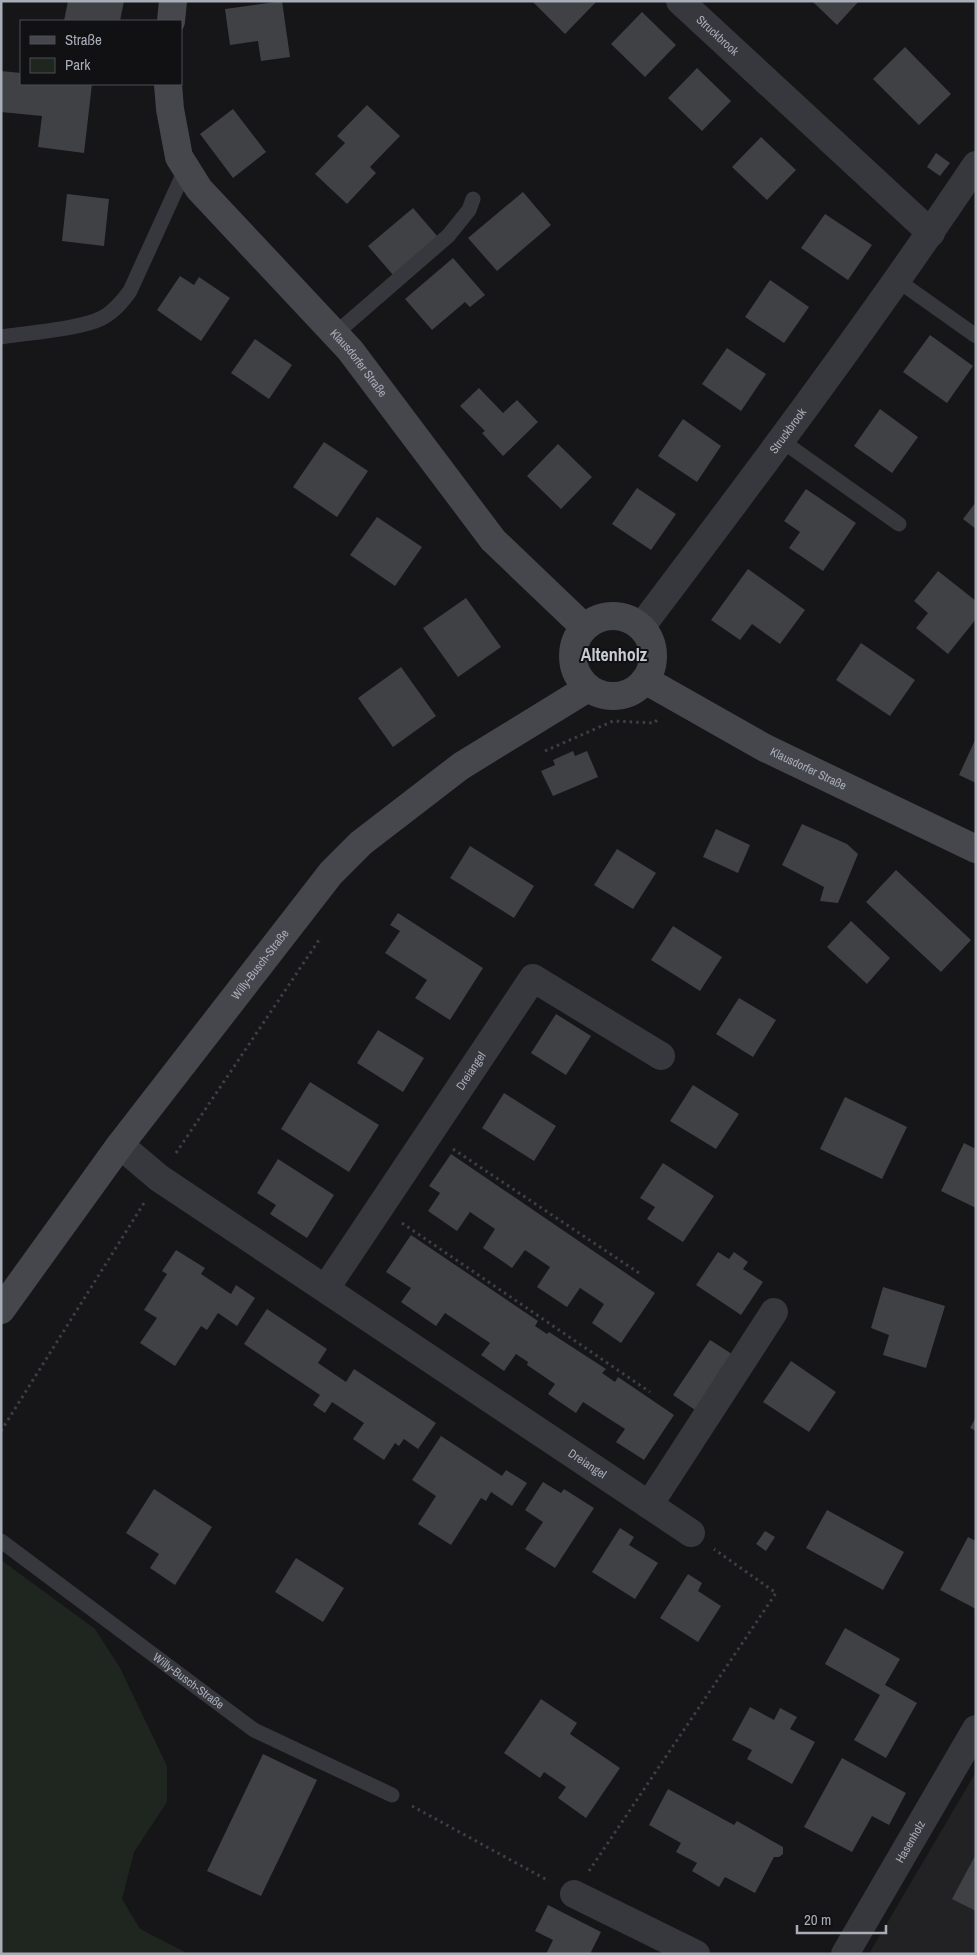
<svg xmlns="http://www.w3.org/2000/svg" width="977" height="1955" viewBox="0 0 977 1955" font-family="'Archivo Narrow',sans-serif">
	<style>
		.built { fill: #222225 }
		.green { fill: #1e261f }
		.building { fill: #404145 }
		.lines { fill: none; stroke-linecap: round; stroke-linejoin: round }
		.path { stroke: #3d3f44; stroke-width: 3; stroke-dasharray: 2.5 4; stroke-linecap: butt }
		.lane { stroke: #37383d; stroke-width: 15 }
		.street { stroke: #37383d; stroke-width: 28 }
		.secondary { stroke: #45474d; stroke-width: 28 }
		.labels { text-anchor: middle; stroke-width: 4; stroke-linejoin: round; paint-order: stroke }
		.street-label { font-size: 12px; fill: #a8adb8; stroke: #111113 }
		.district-label { font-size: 18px; font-weight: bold; fill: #c9ccd4; stroke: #111113 }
	</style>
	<rect width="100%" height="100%" fill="#161618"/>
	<path class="built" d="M 976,1772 L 976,1954 L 869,1954 Z"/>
	<path class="green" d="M 1,1560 L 95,1629 L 120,1668 L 167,1766 L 167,1802 L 134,1852 L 122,1899 L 140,1929 L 189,1954 L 1,1954 Z"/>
	<path class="building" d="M 68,1 L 124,1 L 120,21 L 64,21 Z
		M 282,1 L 290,57 L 261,61 L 258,41 L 230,45 L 225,9 Z
		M 532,1 L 597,1 L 565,34 Z
		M 812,1 L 859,1 L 837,25 Z
		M 642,12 L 676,45 L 645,77 L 611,44 Z
		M 905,47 L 951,94 L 919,125 L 873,79 Z
		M 697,68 L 731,101 L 702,131 L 668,98 Z
		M 1,71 L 21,73 L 21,84 L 92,84 L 84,153 L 38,147 L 42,116 L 1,112 Z
		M 367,105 L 400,136 L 370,167 L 376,173 L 347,204 L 315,174 L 345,143 L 337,136 Z
		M 233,109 L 266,152 L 233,178 L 200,134 Z
		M 761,137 L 796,170 L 767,200 L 732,167 Z
		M 936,153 L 950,163 L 940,176 L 927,167 Z
		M 523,192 L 551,225 L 497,271 L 468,238 Z
		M 67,194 L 109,199 L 104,246 L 62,241 Z
		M 413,208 L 438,237 L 393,275 L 368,246 Z
		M 825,214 L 872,245 L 848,280 L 801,248 Z
		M 453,258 L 485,295 L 470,307 L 465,302 L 432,330 L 405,299 Z
		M 180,276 L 194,285 L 199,277 L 230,298 L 201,341 L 157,310 Z
		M 770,280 L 809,307 L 784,343 L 745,317 Z
		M 930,335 L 973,366 L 947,403 L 903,372 Z
		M 255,339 L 292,365 L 269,399 L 231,373 Z
		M 727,348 L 766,374 L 741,411 L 702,384 Z
		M 479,388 L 503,413 L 517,400 L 538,422 L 503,456 L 482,433 L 485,431 L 460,406 Z
		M 880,409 L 918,437 L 892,473 L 854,446 Z
		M 683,419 L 721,446 L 697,482 L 658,456 Z
		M 324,442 L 368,471 L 337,517 L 293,487 Z
		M 558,444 L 592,477 L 561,509 L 527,476 Z
		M 637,488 L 676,514 L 651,550 L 612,524 Z
		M 806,489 L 856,523 L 823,571 L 789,548 L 800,532 L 784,521 Z
		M 976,502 L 976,529 L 963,519 Z
		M 377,517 L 422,547 L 395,586 L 350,555 Z
		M 748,569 L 805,610 L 780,644 L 752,624 L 740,640 L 711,620 Z
		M 938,571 L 976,601 L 976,619 L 948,654 L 916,628 L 928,613 L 914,601 Z
		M 466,598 L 501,647 L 458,677 L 423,628 Z
		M 861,643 L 915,680 L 890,716 L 836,680 Z
		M 401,667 L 436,716 L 393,747 L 358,698 Z
		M 976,738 L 976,783 L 959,775 Z
		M 573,751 L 575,756 L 587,751 L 598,777 L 553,796 L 541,771 L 555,765 L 553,760 Z
		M 802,824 L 847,844 L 858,854 L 838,903 L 820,901 L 824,887 L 782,865 Z
		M 716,829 L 750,845 L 738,873 L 703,857 Z
		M 470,846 L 534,886 L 514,918 L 450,878 Z
		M 617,849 L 656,873 L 633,909 L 594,885 Z
		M 896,870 L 971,940 L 941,972 L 866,902 Z
		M 398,913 L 483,968 L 450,1020 L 415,998 L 427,980 L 385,953 L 400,931 L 390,925 Z
		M 851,921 L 890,958 L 867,984 L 827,947 Z
		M 673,926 L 722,957 L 700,991 L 651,960 Z
		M 739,998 L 776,1020 L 753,1057 L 716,1034 Z
		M 556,1014 L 591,1036 L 566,1075 L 531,1053 Z
		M 378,1030 L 424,1058 L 403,1092 L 357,1063 Z
		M 310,1082 L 379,1125 L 349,1172 L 281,1129 Z
		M 693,1085 L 739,1114 L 716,1149 L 670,1121 Z
		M 504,1093 L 556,1126 L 534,1161 L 482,1128 Z
		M 845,1097 L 907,1127 L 882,1179 L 820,1149 Z
		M 964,1143 L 976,1149 L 976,1208 L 941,1191 Z
		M 451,1154 L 655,1293 L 621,1343 L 592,1323 L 604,1304 L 580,1288 L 567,1307 L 537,1287 L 550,1267 L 525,1250 L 512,1268 L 483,1248 L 495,1229 L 470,1212 L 457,1231 L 428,1211 L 440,1193 L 429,1186 Z
		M 278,1159 L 334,1195 L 307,1238 L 270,1214 L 276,1205 L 257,1193 Z
		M 663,1163 L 714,1196 L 683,1242 L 647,1219 L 655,1207 L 640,1198 Z
		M 411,1235 L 538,1321 L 535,1326 L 547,1334 L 549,1332 L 606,1369 L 602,1373 L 615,1382 L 618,1377 L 674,1415 L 644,1460 L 616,1442 L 625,1429 L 583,1402 L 576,1413 L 548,1394 L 555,1384 L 527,1365 L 528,1362 L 516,1354 L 504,1371 L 481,1355 L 490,1343 L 445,1313 L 436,1326 L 401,1302 L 411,1288 L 386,1272 Z
		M 176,1250 L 205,1268 L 201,1274 L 231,1294 L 236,1285 L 255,1298 L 237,1326 L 218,1313 L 207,1330 L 201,1326 L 175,1366 L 140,1343 L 157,1318 L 144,1310 L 167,1274 L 162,1271 Z
		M 718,1252 L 729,1259 L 734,1252 L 748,1262 L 743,1269 L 763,1282 L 741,1315 L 696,1285 Z
		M 883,1287 L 945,1306 L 926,1368 L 883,1355 L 889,1335 L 871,1328 Z
		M 267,1309 L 327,1349 L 318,1363 L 346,1382 L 354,1369 L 436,1423 L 418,1449 L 404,1439 L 399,1446 L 395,1443 L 384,1460 L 353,1439 L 364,1423 L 332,1402 L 325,1413 L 313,1405 L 320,1395 L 244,1344 Z
		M 710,1340 L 732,1354 L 695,1410 L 673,1395 Z
		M 791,1361 L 836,1392 L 809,1432 L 763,1402 Z
		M 976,1417 L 976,1431 L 970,1428 Z
		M 441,1436 L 502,1476 L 506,1470 L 527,1483 L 512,1506 L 491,1492 L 486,1501 L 481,1498 L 451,1545 L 418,1524 L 436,1496 L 412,1480 Z
		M 543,1482 L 561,1493 L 564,1489 L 594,1508 L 555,1568 L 525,1549 L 543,1522 L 525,1510 Z
		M 154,1489 L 212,1527 L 175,1585 L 150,1568 L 159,1554 L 126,1533 Z
		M 827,1510 L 904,1552 L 883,1590 L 806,1548 Z
		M 620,1528 L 634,1537 L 629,1545 L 658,1563 L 635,1599 L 592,1572 Z
		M 765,1531 L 775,1537 L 766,1551 L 756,1544 Z
		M 968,1537 L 976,1541 L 976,1609 L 940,1590 Z
		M 296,1558 L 344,1588 L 323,1622 L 275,1592 Z
		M 688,1574 L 702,1583 L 698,1591 L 721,1606 L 698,1642 L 660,1618 Z
		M 845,1628 L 900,1659 L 885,1685 L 917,1703 L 886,1758 L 854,1740 L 880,1695 L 825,1664 Z
		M 541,1699 L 577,1723 L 570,1734 L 620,1768 L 586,1818 L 558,1798 L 566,1787 L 544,1772 L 540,1778 L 504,1753 Z
		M 750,1707 L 774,1720 L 780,1708 L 797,1717 L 790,1729 L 815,1742 L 792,1784 L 747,1759 L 752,1750 L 732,1740 Z
		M 263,1754 L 317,1780 L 261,1896 L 207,1871 Z
		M 842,1758 L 906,1793 L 889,1825 L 872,1816 L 852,1852 L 804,1827 Z
		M 668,1789 L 734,1825 L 737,1821 L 783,1847 L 783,1854 L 779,1857 L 774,1857 L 755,1893 L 725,1877 L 719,1887 L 692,1871 L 697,1863 L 676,1852 L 681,1843 L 649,1825 Z
		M 976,1854 L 976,1911 L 952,1899 Z
		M 548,1905 L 601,1932 L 590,1954 L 546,1954 L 553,1940 L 535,1931 Z"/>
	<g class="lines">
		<path class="path" d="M 545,751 L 613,721 L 654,723 L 658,719
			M 453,1149 L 639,1273
			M 176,1153 L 321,937
			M 402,1223 L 650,1392
			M 1,1431 L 144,1203
			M 412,1806 L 549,1881
			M 589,1871 L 776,1593 L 714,1549"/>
		<g class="lane">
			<path d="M 897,280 L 976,336"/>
			<path d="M 335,334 L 448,236 L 469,210 L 473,199"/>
			<path d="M 1,337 C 26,333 81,329 102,318 C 114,312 122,302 130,291 L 186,168"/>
			<path d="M 782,441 L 899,524"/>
			<path id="s1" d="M 1,1541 L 254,1730 L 392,1795"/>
		</g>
		<g class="street">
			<path id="s2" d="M 680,1 L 931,233"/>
			<path id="s3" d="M 641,627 C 756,475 870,323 976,165"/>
			<path id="s4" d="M 120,1145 L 159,1178 L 691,1533"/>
			<path id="s5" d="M 326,1288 L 533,978 L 661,1056"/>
			<path d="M 649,1505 L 774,1312"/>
			<path d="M 574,1894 L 696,1954"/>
			<path id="s6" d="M 845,1954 L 976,1729"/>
		</g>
		<g class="secondary">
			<path d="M 171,21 L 173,1"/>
			<path id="s7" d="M 168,84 L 170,109 L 179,157 L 199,189 L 350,350 L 493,540 L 584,627"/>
			<circle cx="613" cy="656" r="40"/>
			<path id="s8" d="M 645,680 L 765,748 L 976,849"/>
			<path id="s9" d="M 1,1310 L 120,1145 L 331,873 L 361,843 L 461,766 L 588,688"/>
		</g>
	</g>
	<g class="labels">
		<g class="street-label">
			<text dy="4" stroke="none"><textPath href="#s2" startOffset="51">Struckbrook</textPath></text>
			<text dy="4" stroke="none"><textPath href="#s7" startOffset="348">Klausdorfer Straße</textPath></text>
			<text dy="4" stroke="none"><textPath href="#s3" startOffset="245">Struckbrook</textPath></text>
			<text dy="4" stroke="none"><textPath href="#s8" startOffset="186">Klausdorfer Straße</textPath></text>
			<text dy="4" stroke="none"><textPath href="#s9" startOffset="432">Willy-Busch-Straße</textPath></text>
			<text dy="4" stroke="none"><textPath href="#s5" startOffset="261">Dreiangel</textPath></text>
			<text dy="4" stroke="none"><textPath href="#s4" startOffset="566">Dreiangel</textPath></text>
			<text dy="4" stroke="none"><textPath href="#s1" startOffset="234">Willy-Busch-Straße</textPath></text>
			<text dy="4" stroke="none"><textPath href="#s6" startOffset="130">Hasenholz</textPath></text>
		</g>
		<g class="district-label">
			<text x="614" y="661">Altenholz</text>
		</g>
	</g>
	<rect width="977" height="1955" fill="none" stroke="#a8adb8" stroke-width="5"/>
	<rect x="20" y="20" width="162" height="65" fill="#111113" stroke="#4d4f55"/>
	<rect x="30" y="36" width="25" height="8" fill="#45474d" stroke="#4d4f55"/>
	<text x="65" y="45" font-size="15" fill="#a8adb8">Straße</text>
	<rect x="30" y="58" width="25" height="15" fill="#1e261f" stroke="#4d4f55"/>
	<text x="65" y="70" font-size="15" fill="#a8adb8">Park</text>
	<path d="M797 1925v8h89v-8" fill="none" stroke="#a8adb8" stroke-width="2.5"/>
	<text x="804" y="1925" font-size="15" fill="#a8adb8" stroke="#111113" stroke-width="4" paint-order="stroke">20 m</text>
</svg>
